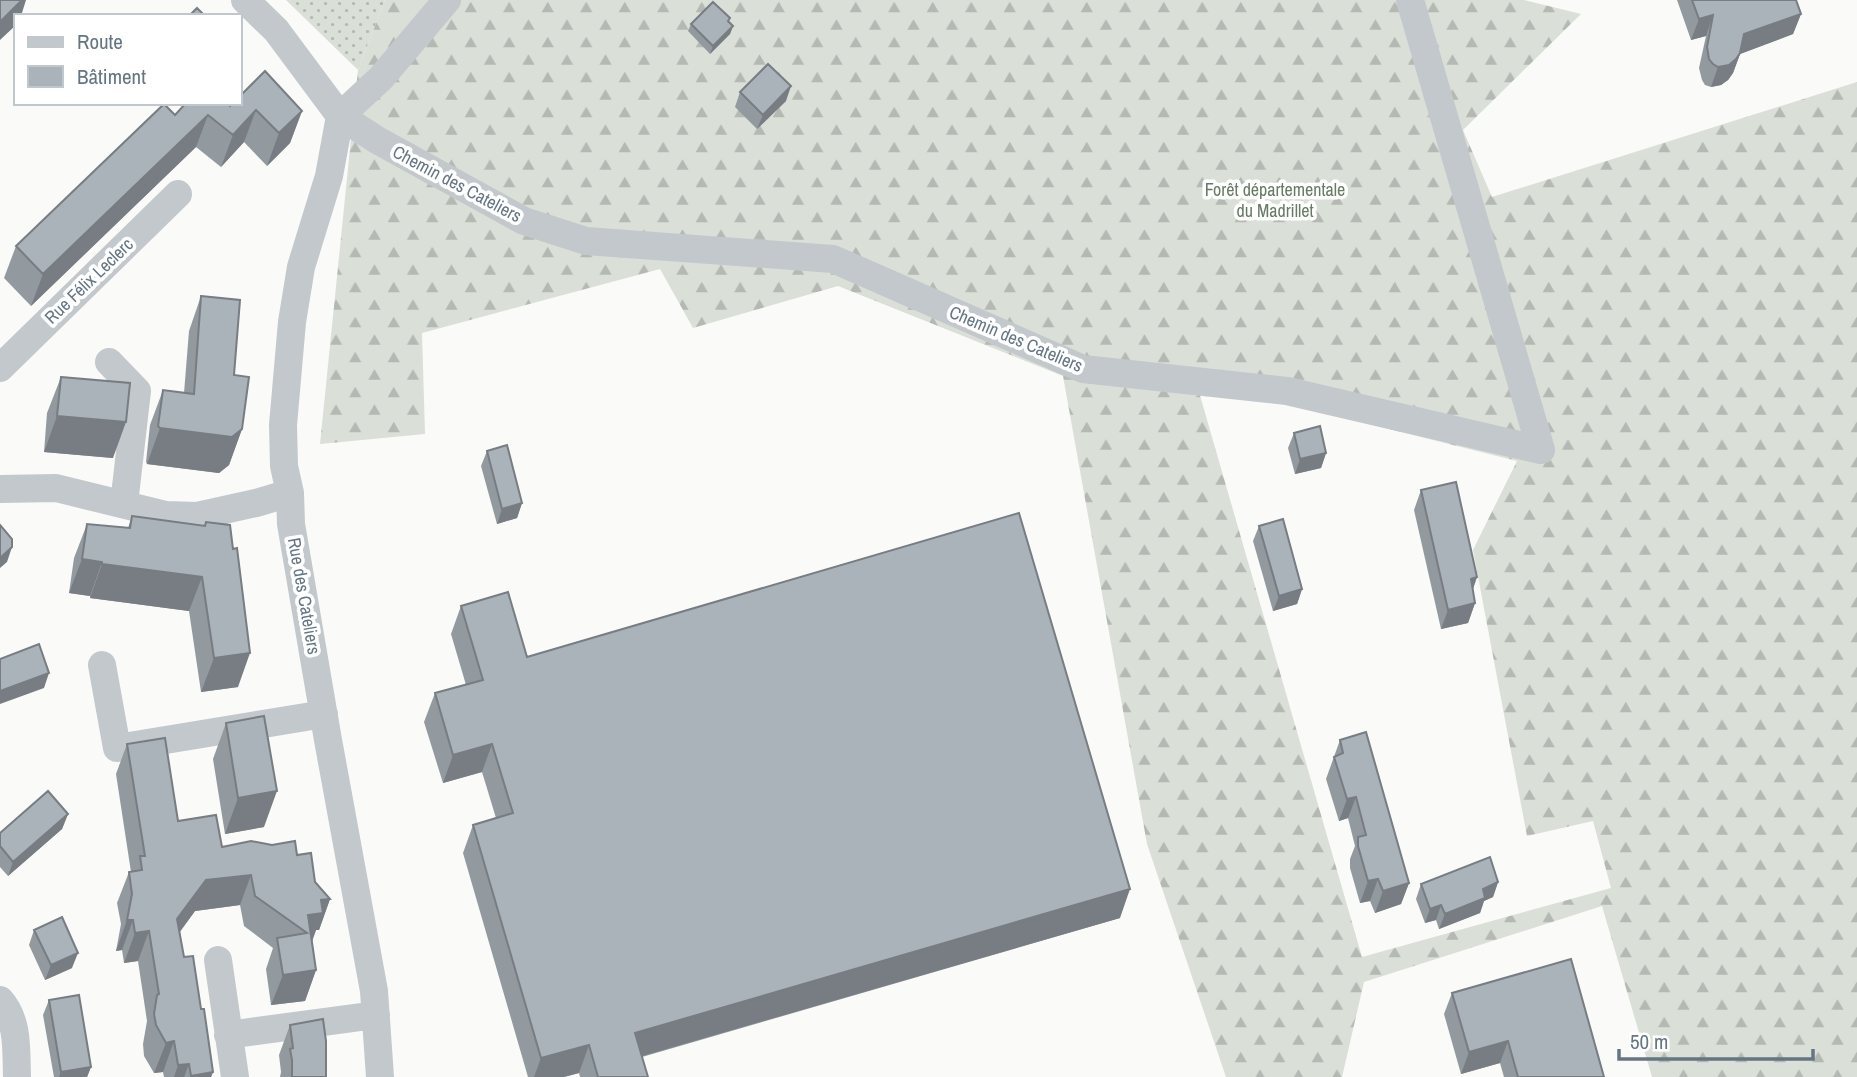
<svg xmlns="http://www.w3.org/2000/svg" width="1857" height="1077" viewBox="0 0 1857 1077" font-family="'Archivo Narrow',sans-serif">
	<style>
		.grass { fill: url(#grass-dots) }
		.forest { fill: url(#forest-firs); fill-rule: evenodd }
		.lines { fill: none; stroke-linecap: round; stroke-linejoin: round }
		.minor { stroke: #c3c8cc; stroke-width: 28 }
		.wall { fill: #929a9f }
		.shaded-wall { fill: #777d82 }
		.building { fill: #aab3b9; stroke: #777d82; stroke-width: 2 }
		.labels { text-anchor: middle; stroke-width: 7; stroke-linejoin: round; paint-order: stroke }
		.street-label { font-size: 18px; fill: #657683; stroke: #fff }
		.park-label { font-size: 18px; fill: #687a64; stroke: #fff }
	</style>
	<defs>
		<pattern id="grass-dots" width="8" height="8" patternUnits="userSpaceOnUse" patternTransform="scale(1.75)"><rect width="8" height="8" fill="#dadfd7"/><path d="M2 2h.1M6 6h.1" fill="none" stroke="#b4b9b4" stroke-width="1.8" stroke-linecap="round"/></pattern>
		<pattern id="forest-firs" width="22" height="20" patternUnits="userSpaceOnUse" patternTransform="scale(1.75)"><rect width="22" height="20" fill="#dadfd7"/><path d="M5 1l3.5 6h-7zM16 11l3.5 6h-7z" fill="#b4b9b4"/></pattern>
	</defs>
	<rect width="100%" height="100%" fill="#fafaf8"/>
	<path class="grass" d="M 286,0 L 385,0 L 358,70 Z"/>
	<path class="forest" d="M 385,0 L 1524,0 L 1581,14 L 1463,130 L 1492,197 L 1857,82 L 1857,1077 L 1652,1077 L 1602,906 L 1364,982 L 1342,1077 L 1226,1077 L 1147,844 L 1063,376 L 838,286 L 693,328 L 660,269 L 422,333 L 425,434 L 320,444 L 358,70 ZM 1199,392 L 1285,403 L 1517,461 L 1473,550 L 1527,836 L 1593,821 L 1611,888 L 1362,957 Z"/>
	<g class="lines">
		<path class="minor" d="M 245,0 L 276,30 L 340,116 L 377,140 L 524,221 L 586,241 L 833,259 L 1083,369 L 1287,391 L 1541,450 L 1410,0
			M 340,116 L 329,176 L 301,267 L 292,322 L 283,425 L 284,466 L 290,493 L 291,524 L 328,740 L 374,991 L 380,1077
			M 340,116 L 381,78 L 447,0
			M 109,362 L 137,391 L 124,504
			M 0,368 L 178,194
			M 0,489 L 56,488 L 166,515 L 197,516 L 256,503 L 290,493
			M 102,665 L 117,748 L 324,714
			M 218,960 L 235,1077
			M 0,1000 C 19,1021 16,1051 17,1077
			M 228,1035 L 376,1015"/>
	</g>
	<path class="wall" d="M 1677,0 L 1796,0 L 1801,14 L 1793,34 L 1740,54 L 1733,73 L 1728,80 L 1721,85 L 1711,87 L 1705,85 L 1702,80 L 1699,68 L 1706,36 L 1691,40 Z
		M 729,22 L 733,26 L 730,34 L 710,54 L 688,31 L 691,24 Z
		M 740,92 L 786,101 L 757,129 L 735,107 Z
		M 230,106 L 302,111 L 290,143 L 267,166 L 244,142 L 221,167 L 196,147 L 31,306 L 4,278 L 16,246 L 175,115 Z
		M 201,296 L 234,375 L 242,429 L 229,465 L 219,473 L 147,464 L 146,462 L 150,425 L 163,390 L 184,393 L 189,331 Z
		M 61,377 L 113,458 L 44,452 L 47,413 Z
		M 1294,433 L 1326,453 L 1321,468 L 1295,474 L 1288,448 Z
		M 487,451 L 522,503 L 517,518 L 497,524 L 481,466 Z
		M 1421,490 L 1477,577 L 1473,589 L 1475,603 L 1468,623 L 1441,629 L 1414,510 Z
		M 132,516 L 205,526 L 238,687 L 201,692 L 189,611 L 90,598 L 90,596 L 69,593 L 74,558 L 87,524 L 128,528 Z
		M 1259,526 L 1302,589 L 1297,604 L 1273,611 L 1253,541 Z
		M 461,606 L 527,657 L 1120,918 L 642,1057 L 648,1077 L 580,1077 L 579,1073 L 564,1077 L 528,1077 L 463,853 L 473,825 L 496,818 L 482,772 L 443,783 L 424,722 L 435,693 L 466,685 L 451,634 Z
		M 226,723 L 264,827 L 225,834 L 213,759 Z
		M 1340,740 L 1409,883 L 1401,904 L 1375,913 L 1370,901 L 1360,903 L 1350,868 L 1350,859 L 1355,846 L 1348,818 L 1339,821 L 1326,779 Z
		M 127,744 L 178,821 L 222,847 L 297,855 L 315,882 L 330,899 L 319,930 L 316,930 L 312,942 L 316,970 L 305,1001 L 271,1005 L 266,969 L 273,948 L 244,926 L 240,905 L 195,911 L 180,932 L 184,957 L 201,1009 L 213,1072 L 211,1077 L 164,1077 L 163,1072 L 154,1073 L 144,1056 L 143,1044 L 147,1021 L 138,961 L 124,963 L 122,950 L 116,951 L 121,924 L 117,903 L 129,872 L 131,872 L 116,774 Z
		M 68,814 L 62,829 L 8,876 L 0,867 L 0,833 Z
		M 1498,882 L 1493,897 L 1484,901 L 1480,913 L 1439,929 L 1436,920 L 1425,923 L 1416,899 L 1421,884 Z
		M 34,930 L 72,968 L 45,980 L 29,945 Z
		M 1452,993 L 1604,1077 L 1504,1077 L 1500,1063 L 1461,1074 L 1444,1014 Z
		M 49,1000 L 91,1067 L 87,1077 L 54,1077 L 43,1015 Z
		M 290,1025 L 326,1077 L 280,1077 L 281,1072 L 279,1055 Z"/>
	<path class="shaded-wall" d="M 22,0 L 26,0 L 21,16 L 16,16 L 16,25 L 0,40 L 0,22 Z
		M 1801,14 L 1793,34 L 1740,54 L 1733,73 L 1728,80 L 1721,85 L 1711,87 L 1718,67 L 1744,34 Z
		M 1713,15 L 1706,36 L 1691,40 L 1699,19 Z
		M 733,26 L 730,34 L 710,54 L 713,46 Z
		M 791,86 L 786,101 L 757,129 L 763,115 Z
		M 256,110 L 244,142 L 221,167 L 233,135 Z
		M 302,111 L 290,143 L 267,166 L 279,133 Z
		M 208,115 L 196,147 L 31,306 L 43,274 Z
		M 57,416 L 126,422 L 113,458 L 44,452 Z
		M 160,428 L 242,429 L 229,465 L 219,473 L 147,464 Z
		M 1326,453 L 1321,468 L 1295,474 L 1300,459 Z
		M 522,503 L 517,518 L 497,524 L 502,509 Z
		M 12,547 L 7,562 L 0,568 L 0,558 Z
		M 82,559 L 102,562 L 90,596 L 69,593 Z
		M 102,564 L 202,577 L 189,611 L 90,598 Z
		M 1477,577 L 1470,597 L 1471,579 Z
		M 1302,589 L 1297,604 L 1273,611 L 1279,596 Z
		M 1475,603 L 1468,623 L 1441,629 L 1448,610 Z
		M 250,653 L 238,687 L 201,692 L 214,658 Z
		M 49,673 L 44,688 L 0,704 L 0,691 Z
		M 492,744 L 482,772 L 443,783 L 453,755 Z
		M 277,791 L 264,827 L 225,834 L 238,798 Z
		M 1356,797 L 1348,818 L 1339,821 L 1347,799 Z
		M 68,814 L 62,829 L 8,876 L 13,862 Z
		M 251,875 L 240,905 L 195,911 L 166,950 L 177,919 L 206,880 Z
		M 1378,879 L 1370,901 L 1360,903 L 1368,881 Z
		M 1498,882 L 1493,897 L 1484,901 L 1480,913 L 1439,929 L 1445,914 L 1483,889 Z
		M 1409,883 L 1401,904 L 1375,913 L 1383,891 Z
		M 1130,889 L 1120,918 L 625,1061 L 635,1033 Z
		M 330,899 L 319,930 L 316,930 L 311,943 L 307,933 L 308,915 L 321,900 Z
		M 1441,905 L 1436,920 L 1425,923 L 1430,909 Z
		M 127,920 L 133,920 L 122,950 L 116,951 Z
		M 149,931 L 138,961 L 124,963 L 135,933 Z
		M 78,953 L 72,968 L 45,980 L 51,965 Z
		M 316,970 L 305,1001 L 271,1005 L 283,975 Z
		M 174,1041 L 163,1072 L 154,1073 L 166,1043 Z
		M 1508,1041 L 1500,1063 L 1461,1074 L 1469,1052 Z
		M 589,1045 L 579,1073 L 564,1077 L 534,1077 L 541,1058 Z
		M 189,1064 L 184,1077 L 174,1077 L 178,1065 Z
		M 91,1067 L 87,1077 L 59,1077 L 61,1072 Z
		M 213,1072 L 211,1077 L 191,1077 L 191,1076 Z"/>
	<path class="building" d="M 0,0 L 22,0 L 0,22 Z
		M 1692,0 L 1796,0 L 1801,14 L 1744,34 L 1740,53 L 1736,59 L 1729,65 L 1718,67 L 1713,64 L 1709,59 L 1707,47 L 1713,15 L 1699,19 Z
		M 713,2 L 730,18 L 728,21 L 733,26 L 713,46 L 691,24 Z
		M 197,8 L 205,16 L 189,16 Z
		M 768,64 L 791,86 L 763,115 L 740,92 Z
		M 265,71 L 302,111 L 279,133 L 256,110 L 233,135 L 208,115 L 43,274 L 16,246 L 164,104 L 175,115 L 186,103 L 227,103 L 230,106 L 232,103 L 240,103 L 240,96 Z
		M 201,296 L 240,300 L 234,375 L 249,377 L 242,429 L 232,437 L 160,428 L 158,426 L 163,390 L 194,394 Z
		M 61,377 L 130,383 L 126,422 L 57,416 Z
		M 1320,426 L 1326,453 L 1300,459 L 1294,433 Z
		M 507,445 L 522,503 L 502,509 L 487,451 Z
		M 1456,482 L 1477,577 L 1471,579 L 1475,603 L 1448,610 L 1421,490 Z
		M 1019,513 L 1130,889 L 635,1033 L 648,1077 L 598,1077 L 589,1045 L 541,1058 L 473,825 L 513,813 L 492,744 L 453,755 L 435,693 L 483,680 L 461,606 L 508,592 L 527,657 Z
		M 132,516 L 205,526 L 206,522 L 230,525 L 233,549 L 237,548 L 250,653 L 214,658 L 202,577 L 102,564 L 102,562 L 82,559 L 87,524 L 130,528 Z
		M 1283,519 L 1302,589 L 1279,596 L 1259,526 Z
		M 0,525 L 12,539 L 12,547 L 0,558 Z
		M 39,644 L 49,673 L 0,691 L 0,659 Z
		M 264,716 L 277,791 L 238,798 L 226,723 Z
		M 1366,732 L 1409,883 L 1383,891 L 1378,879 L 1368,881 L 1358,846 L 1358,837 L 1366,835 L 1356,797 L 1347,799 L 1334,757 L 1343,753 L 1340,740 Z
		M 165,738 L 178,821 L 216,815 L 222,847 L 251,841 L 272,845 L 295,841 L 297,855 L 311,853 L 315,882 L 330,899 L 321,900 L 323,913 L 308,915 L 316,970 L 283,975 L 277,938 L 307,933 L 255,896 L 251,875 L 206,880 L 177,919 L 184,957 L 193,956 L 201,1009 L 204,1009 L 213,1072 L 191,1076 L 189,1064 L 178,1065 L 174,1041 L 166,1043 L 156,1025 L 154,1014 L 157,995 L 159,994 L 149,931 L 135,933 L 133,920 L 127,920 L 132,894 L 129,872 L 142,870 L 140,856 L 145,856 L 127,744 Z
		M 48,791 L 68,814 L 13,862 L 0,846 L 0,833 Z
		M 1490,857 L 1498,882 L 1483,889 L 1485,898 L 1445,914 L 1441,905 L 1430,909 L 1421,884 Z
		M 62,917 L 78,953 L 51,965 L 34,930 Z
		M 1571,959 L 1604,1077 L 1518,1077 L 1508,1041 L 1469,1052 L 1452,993 Z
		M 79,995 L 91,1067 L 61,1072 L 49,1000 Z
		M 323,1019 L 326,1041 L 326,1077 L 292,1077 L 292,1060 L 290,1049 L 293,1048 L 290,1025 Z"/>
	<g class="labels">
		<g class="street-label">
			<text transform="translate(457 184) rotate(28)" y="6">Chemin des Cateliers</text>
			<text transform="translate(89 281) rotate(-44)" y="6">Rue Félix Leclerc</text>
			<text transform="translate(1016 339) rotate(23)" y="6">Chemin des Cateliers</text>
			<text transform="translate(304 596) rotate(80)" y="6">Rue des Cateliers</text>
		</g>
		<g class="park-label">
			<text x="1275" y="196">Forêt départementale<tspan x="1275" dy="21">du Madrillet</tspan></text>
		</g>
	</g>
	<rect x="14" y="14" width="228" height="91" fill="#ffffff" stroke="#c1c8cd" stroke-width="2"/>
	<rect x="28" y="37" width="35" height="10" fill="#c3c8cc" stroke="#c1c8cd" stroke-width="2"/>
	<text x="77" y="49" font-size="21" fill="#657683">Route</text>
	<rect x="28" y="66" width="35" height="21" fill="#aab3b9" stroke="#c1c8cd" stroke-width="2"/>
	<text x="77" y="84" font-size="21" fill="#657683">Bâtiment</text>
	<path d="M1619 1049v10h194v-10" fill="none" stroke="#657683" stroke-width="3.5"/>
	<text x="1630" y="1049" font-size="21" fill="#657683" stroke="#ffffff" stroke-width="5" paint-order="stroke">50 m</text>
</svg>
